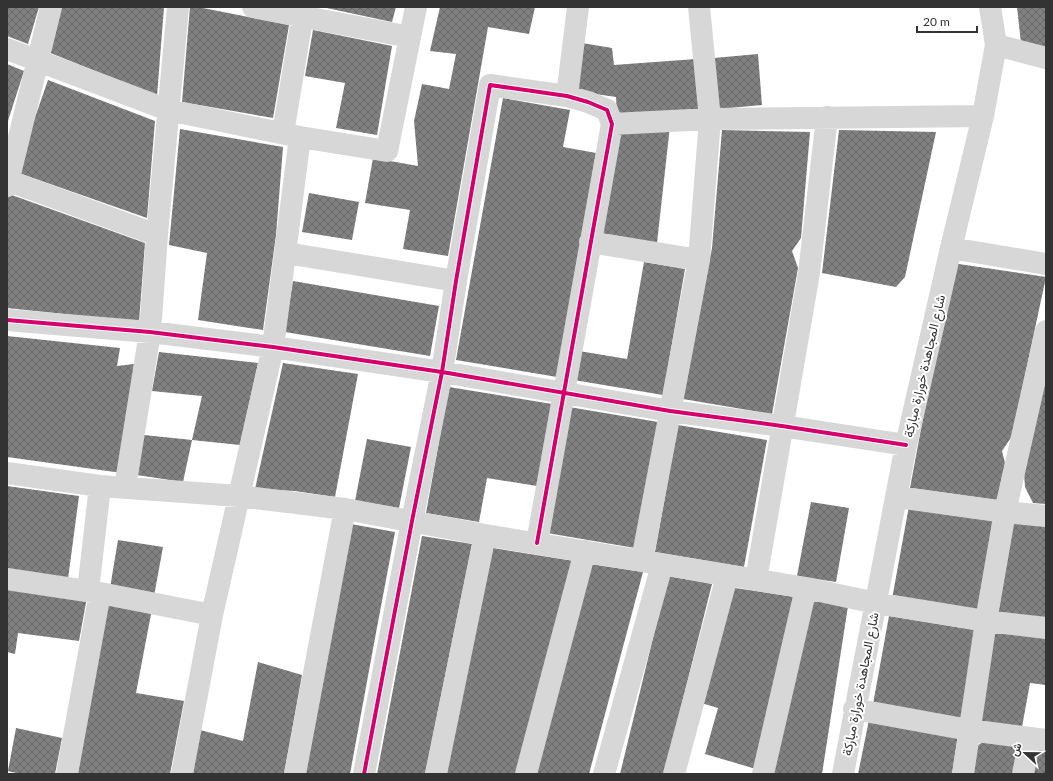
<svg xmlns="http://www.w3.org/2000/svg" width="1053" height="781" viewBox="0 0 1053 781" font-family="Lato,Vazirmatn,sans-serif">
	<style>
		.building { fill: url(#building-cross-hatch) }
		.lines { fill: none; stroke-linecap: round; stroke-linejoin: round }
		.minor { stroke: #d7d7d7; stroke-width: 22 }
		.cycleway-casing { stroke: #fff; stroke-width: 6 }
		.cycleway { stroke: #d6006c; stroke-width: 4 }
		.labels { text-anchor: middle; stroke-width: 4; stroke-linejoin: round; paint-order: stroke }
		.street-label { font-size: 13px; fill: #333; stroke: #fff }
	</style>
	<defs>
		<pattern id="building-cross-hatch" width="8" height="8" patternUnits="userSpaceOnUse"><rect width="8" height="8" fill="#818181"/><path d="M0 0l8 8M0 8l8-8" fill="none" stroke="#6a6a6a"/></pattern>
	</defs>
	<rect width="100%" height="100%" fill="#fff"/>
	<path class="building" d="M 7,7 L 39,7 L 28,44 L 7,36 Z
		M 60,7 L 164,7 L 157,96 L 48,52 Z
		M 190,7 L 198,7 L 289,25 L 273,118 L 182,102 Z
		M 322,7 L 396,7 L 392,22 Z
		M 440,7 L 535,7 L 529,34 L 488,27 L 448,256 L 403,249 L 410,210 L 365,203 L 373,158 L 418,166 L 414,121 L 422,84 L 449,89 L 456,54 L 430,51 Z
		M 1017,7 L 1046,7 L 1046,48 L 1021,43 Z
		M 313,30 L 392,46 L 377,135 L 336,128 L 345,83 L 305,76 Z
		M 582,43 L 612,48 L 614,65 L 696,59 L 700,110 L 617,116 L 616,97 L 575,91 Z
		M 758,54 L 762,105 L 718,109 L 714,58 Z
		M 7,64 L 24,71 L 7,124 Z
		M 48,80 L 155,121 L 147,218 L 16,172 Z
		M 503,98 L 570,110 L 563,147 L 596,153 L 557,377 L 456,360 Z
		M 670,126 L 657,243 L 601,233 L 619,130 Z
		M 180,129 L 283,147 L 276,235 L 263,330 L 198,320 L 207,253 L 169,245 Z
		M 722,130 L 810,132 L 801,238 L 792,251 L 798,268 L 772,414 L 683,399 L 712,248 Z
		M 839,130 L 936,132 L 905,277 L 896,287 L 822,273 Z
		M 309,193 L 359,202 L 352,240 L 302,232 Z
		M 9,194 L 145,243 L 139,322 L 7,308 L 7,200 Z
		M 644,262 L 685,269 L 663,395 L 574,380 L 579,351 L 627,359 Z
		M 952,263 L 1046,277 L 1012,436 L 1002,451 L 1005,463 L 997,500 L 910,488 Z
		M 293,281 L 439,306 L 430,356 L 285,332 Z
		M 7,336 L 120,348 L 117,366 L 134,364 L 122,473 L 7,457 Z
		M 159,352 L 258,363 L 240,445 L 192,440 L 202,396 L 152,391 Z
		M 283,363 L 358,374 L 335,497 L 295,491 L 255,489 Z
		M 1046,375 L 1046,504 L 1033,503 L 1025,487 L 1024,473 Z
		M 449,387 L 552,404 L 537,486 L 487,478 L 479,522 L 426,513 Z
		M 569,407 L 658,422 L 635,548 L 547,533 Z
		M 678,425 L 767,440 L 744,567 L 655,552 Z
		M 144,435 L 192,440 L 183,482 L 137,475 Z
		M 367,439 L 411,447 L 399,508 L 355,501 Z
		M 7,486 L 79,496 L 68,579 L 7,571 Z
		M 811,502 L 849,508 L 836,582 L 797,576 Z
		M 909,506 L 993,518 L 978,613 L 892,599 Z
		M 1014,518 L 1046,522 L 1046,621 L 998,615 Z
		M 351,524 L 395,532 L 375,638 L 350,774 L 304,774 Z
		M 422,536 L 472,544 L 425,774 L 377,774 Z
		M 118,540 L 163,547 L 154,596 L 110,588 Z
		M 493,548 L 574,561 L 519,774 L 446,774 Z
		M 590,564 L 643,572 L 589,774 L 533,774 Z
		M 668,576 L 712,584 L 664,774 L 620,774 Z
		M 7,586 L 87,597 L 79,641 L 18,633 L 15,654 L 7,652 Z
		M 735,588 L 795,597 L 756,769 L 705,754 L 718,708 L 701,703 Z
		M 108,600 L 152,609 L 136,693 L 184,701 L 170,774 L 77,774 Z
		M 812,600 L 848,606 L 822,774 L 773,774 Z
		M 889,616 L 975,630 L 961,719 L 873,704 Z
		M 993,630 L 1046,637 L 1046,685 L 1030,683 L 1022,727 L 977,721 Z
		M 258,662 L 302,675 L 284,774 L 191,774 L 200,730 L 243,741 Z
		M 869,720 L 958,735 L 952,774 L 858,774 Z
		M 16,728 L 62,738 L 55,774 L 20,774 L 8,771 Z
		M 985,740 L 1020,746 L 1015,774 L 972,774 L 976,747 Z
		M 1036,748 L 1046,749 L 1046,774 L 1033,774 Z"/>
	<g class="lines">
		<path class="minor" d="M 253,7 L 410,37
			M 996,45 L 1046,58
			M 7,49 L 168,110 L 300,137 L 387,151 L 416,7
			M 567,96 L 578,7
			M 612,124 L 710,119 L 983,116
			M 283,133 L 304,7
			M 9,181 L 157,235
			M 7,186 L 51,7
			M 590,242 L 699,260
			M 951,248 L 1046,264
			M 286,253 L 456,281
			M 7,320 L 150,332 L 273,347 L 442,372 L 670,411 L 782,426 L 906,445
			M 7,473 L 100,486 L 239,496 L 345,509
			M 125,488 L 150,332 L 157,235 L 178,7
			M 897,497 L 1005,512 L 1046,516
			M 642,560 L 699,260 L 710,119 L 699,7
			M 7,579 L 100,593 L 212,615
			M 756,580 L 809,273 L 827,117
			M 88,591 L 100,486
			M 854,709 L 969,730 L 1046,740
			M 67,774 L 100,593
			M 182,774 L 212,615 L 273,347 L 300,137
			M 295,774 L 345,509 L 485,535 L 806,588 L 876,603 L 986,621 L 1046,628
			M 364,774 L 412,521 L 442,372 L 456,281 L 490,85 L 567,96 L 588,102 L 607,110 L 612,124 L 537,543
			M 436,774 L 485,535
			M 526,774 L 585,551
			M 604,774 L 662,565
			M 674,774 L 727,576
			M 763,774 L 806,588
			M 843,774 L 906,445 L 951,248 L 983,116 L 996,45 L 990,7
			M 963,774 L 986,621 L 1005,512 L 1046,331
			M 1023,774 L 1030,738"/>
		<g class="cycleway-casing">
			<path id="cycleway" d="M 7,320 L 150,332 L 273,347 L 442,372 L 670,411 L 782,426 L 906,445
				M 364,774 L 412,521 L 442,372 L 456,281 L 490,85 L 567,96 L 588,102 L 607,110 L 612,124 L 537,543"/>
		</g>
		<use href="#cycleway" class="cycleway"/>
	</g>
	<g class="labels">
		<g class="street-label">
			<text transform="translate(924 366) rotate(-77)" y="5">شارع المجاهدة خورارة مباركة</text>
			<text transform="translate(860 684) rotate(-79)" y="5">شارع المجاهدة خورارة مباركة</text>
		</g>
	</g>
	<rect width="1053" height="781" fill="none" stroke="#333333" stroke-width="16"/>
	<g transform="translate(1025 753) rotate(292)" stroke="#ffffff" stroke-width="3" paint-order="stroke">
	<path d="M0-3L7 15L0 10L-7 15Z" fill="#333333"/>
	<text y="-6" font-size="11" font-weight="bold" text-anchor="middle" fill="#333333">ش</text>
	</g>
	<path d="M917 26v6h60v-6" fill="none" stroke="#333333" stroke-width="2"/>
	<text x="923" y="26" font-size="12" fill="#333333" stroke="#ffffff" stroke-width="3" paint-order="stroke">20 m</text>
</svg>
